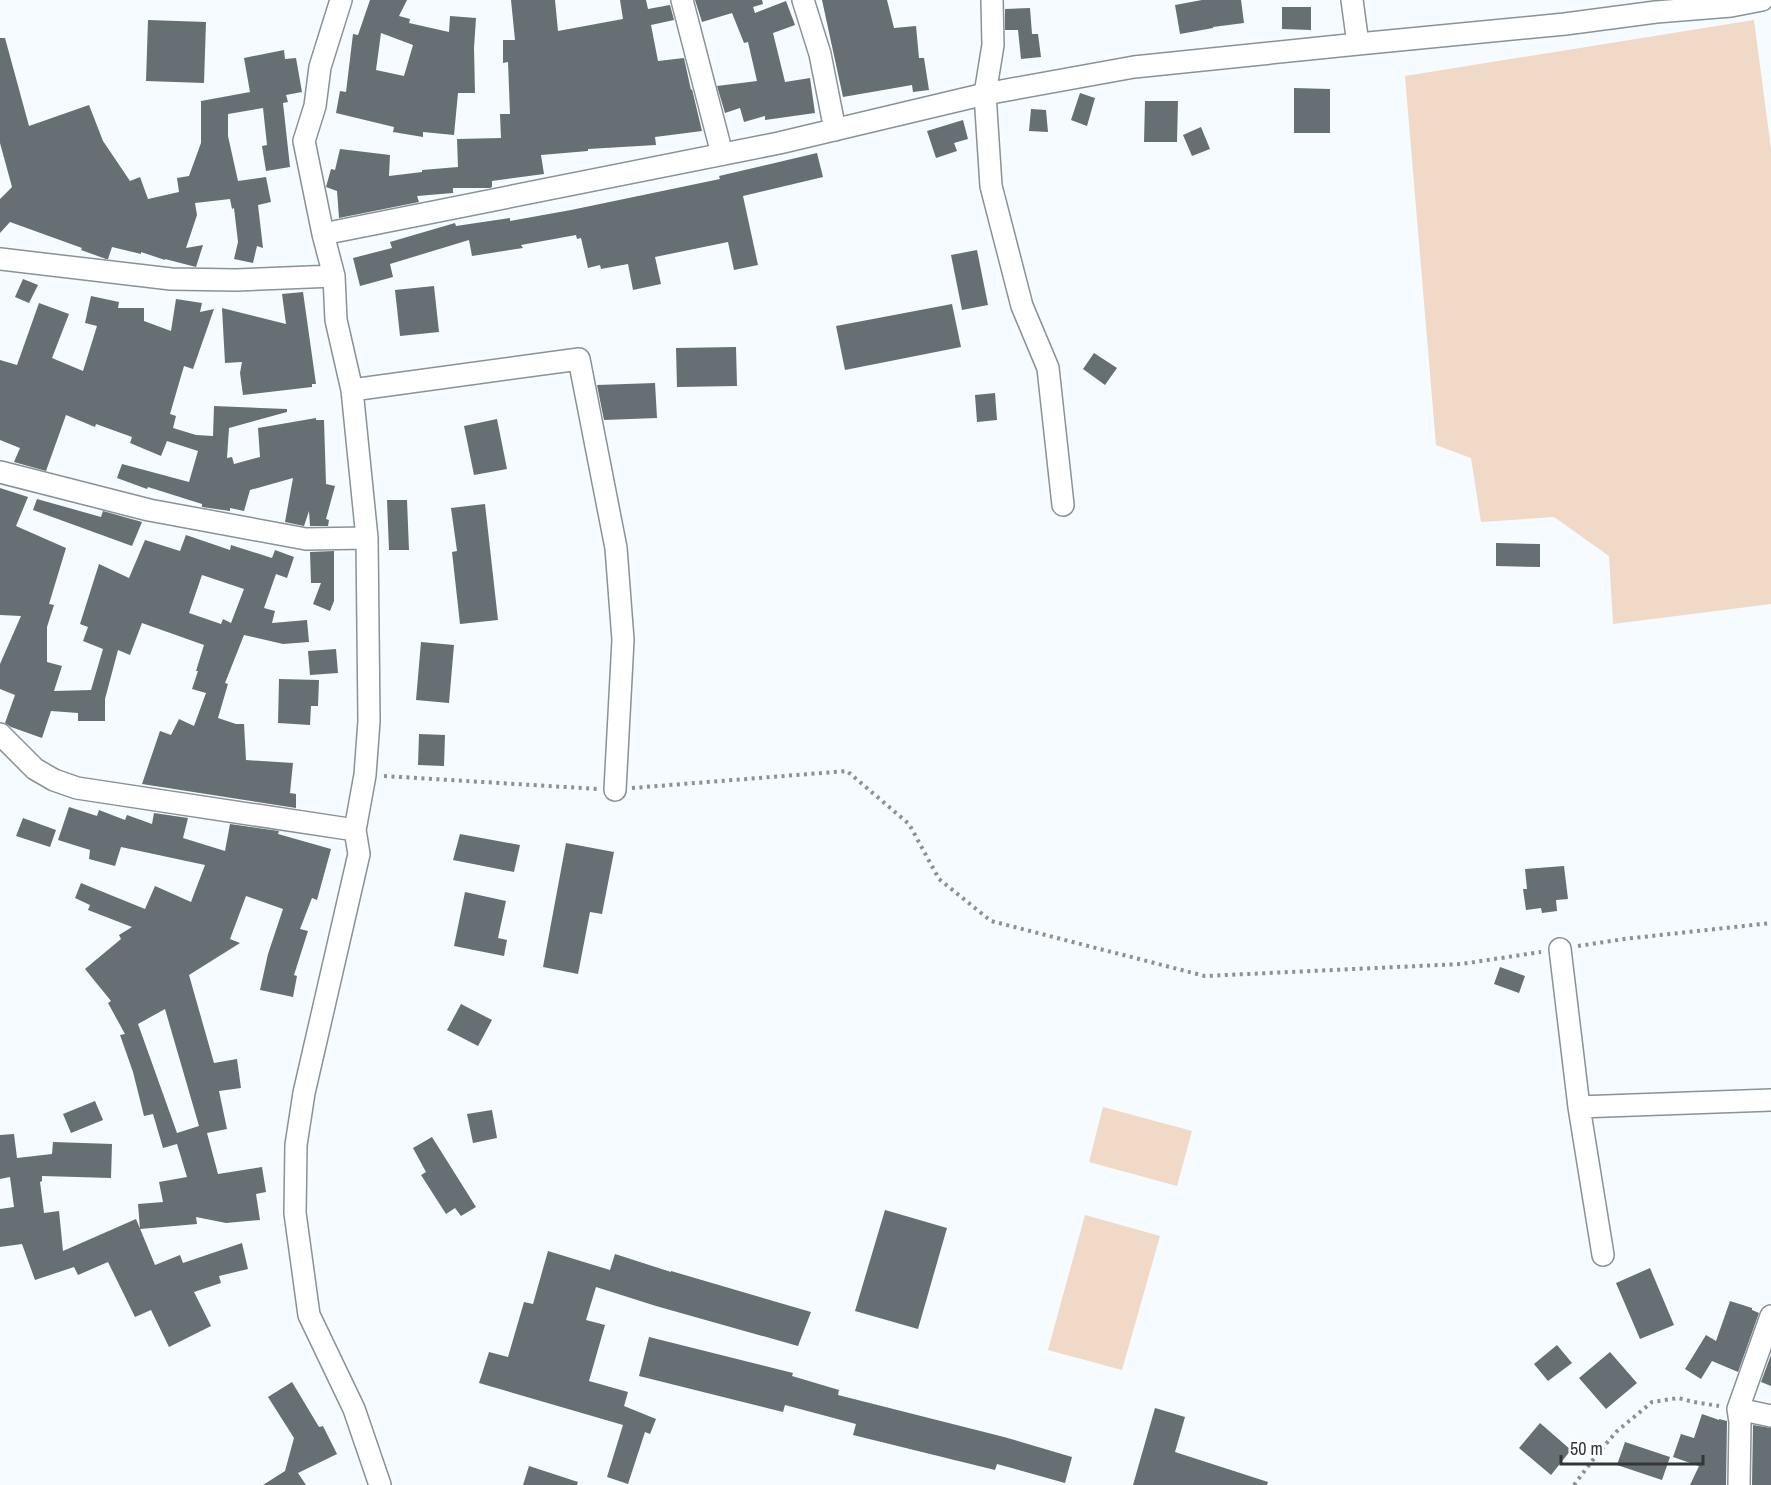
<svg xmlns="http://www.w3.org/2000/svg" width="1771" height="1485" viewBox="0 0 1771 1485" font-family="'Archivo Narrow',sans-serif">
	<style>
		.green { fill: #f0d9c6 }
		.building { fill: #666f74; fill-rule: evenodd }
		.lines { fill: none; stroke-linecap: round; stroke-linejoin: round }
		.minor-casing { stroke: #889297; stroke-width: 24 }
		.path { stroke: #8c9194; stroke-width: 4; stroke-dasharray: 3 4.5; stroke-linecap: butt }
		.minor { stroke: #fff; stroke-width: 21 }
	</style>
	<rect width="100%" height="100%" fill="#f5fbfe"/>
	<path class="green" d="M 1754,20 L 1771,149 L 1771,604 L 1613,624 L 1609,556 L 1554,517 L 1481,522 L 1471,458 L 1436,445 L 1405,76 Z
		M 1103,1107 L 1192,1131 L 1177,1186 L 1089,1162 Z
		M 1085,1215 L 1160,1236 L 1122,1370 L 1048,1350 Z"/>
	<path class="building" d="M 370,0 L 407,0 L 399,16 L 410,19 L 409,23 L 449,32 L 450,16 L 476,18 L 474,48 L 475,93 L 458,93 L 454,135 L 423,132 L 423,137 L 393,132 L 394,127 L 336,113 L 340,91 L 346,92 L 353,34 L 358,35 ZM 381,33 L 413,45 L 404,76 L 376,70 Z
		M 511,0 L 555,0 L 558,31 L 623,19 L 620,0 L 646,0 L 648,9 L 670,5 L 674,20 L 651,25 L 658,61 L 684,58 L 691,90 L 692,89 L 702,131 L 655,137 L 656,145 L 588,149 L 588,151 L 541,155 L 544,174 L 492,181 L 492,187 L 490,188 L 453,188 L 453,193 L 417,196 L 419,202 L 339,218 L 337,191 L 326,187 L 331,169 L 335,170 L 340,149 L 390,155 L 389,176 L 422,172 L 422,170 L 458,167 L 457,139 L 501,138 L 500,114 L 510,114 L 508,62 L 503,63 L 503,40 L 515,40 Z
		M 695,0 L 762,0 L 763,4 L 753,7 L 755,13 L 786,1 L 795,25 L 773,33 L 785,82 L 810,78 L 815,113 L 765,120 L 765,116 L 744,122 L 740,108 L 725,113 L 717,86 L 757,81 L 748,42 L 744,43 L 732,13 L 702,22 Z
		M 822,0 L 887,0 L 894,28 L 916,26 L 919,58 L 924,58 L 929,90 L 913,92 L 912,85 L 843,97 Z
		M 1202,0 L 1241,0 L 1244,23 L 1213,27 L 1213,28 L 1180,34 L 1175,5 Z
		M 1282,7 L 1311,7 L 1311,30 L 1282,29 Z
		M 1030,8 L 1032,34 L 1038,34 L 1041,57 L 1021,59 L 1018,30 L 1005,30 L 1005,9 Z
		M 148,20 L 206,22 L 204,83 L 146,81 Z
		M 0,38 L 5,38 L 29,126 L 89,105 L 103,141 L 130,181 L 140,177 L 148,199 L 179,192 L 177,178 L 189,176 L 201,143 L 201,101 L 250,92 L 244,58 L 284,50 L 285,59 L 296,58 L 302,92 L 286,95 L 288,102 L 283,103 L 290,167 L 266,171 L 262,146 L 267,145 L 263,108 L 228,114 L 228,136 L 238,181 L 266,177 L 271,202 L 258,205 L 263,248 L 257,246 L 253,263 L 234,259 L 238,242 L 234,208 L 232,209 L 230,199 L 195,203 L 197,215 L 186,248 L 203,245 L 196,267 L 165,259 L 165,260 L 141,252 L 141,254 L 112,247 L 108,259 L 106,259 L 81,250 L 82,248 L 10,222 L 0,233 L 0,199 L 12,187 L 0,143 Z
		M 1294,88 L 1330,89 L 1330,133 L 1294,133 Z
		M 1080,93 L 1095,98 L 1087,126 L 1071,120 Z
		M 1145,101 L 1178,101 L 1177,142 L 1144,142 Z
		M 1031,109 L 1046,110 L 1048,132 L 1029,131 Z
		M 963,120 L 968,139 L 954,143 L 957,151 L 936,158 L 927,131 Z
		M 1201,127 L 1210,149 L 1192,156 L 1183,135 Z
		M 817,153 L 823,177 L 743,196 L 758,265 L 734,270 L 728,242 L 655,257 L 661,284 L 633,290 L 628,264 L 601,269 L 600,265 L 588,268 L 581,238 L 577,239 L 576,235 L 521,245 L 523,248 L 472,256 L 469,240 L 390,264 L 393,277 L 360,286 L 353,258 L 392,248 L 390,242 L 455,223 L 456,226 L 510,218 L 510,221 L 571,210 L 720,179 L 719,176 Z
		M 977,250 L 988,305 L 962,310 L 951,255 Z
		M 23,279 L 38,285 L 29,303 L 15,297 Z
		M 434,286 L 439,332 L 400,336 L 395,290 Z
		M 303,292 L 316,384 L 312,384 L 312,387 L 243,395 L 240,373 L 242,362 L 225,363 L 222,308 L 286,324 L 282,294 Z
		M 91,296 L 119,302 L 118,308 L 144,308 L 144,321 L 171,331 L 176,299 L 202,303 L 200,312 L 214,309 L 193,369 L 184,366 L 170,414 L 176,416 L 173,428 L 196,435 L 213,436 L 214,406 L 287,409 L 287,412 L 229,428 L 227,458 L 232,457 L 234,464 L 260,457 L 258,428 L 316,418 L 316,420 L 324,420 L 326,484 L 335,486 L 326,519 L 329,520 L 328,526 L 310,526 L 309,511 L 304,526 L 285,522 L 293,478 L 250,490 L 244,511 L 230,508 L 230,511 L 202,507 L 202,504 L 148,487 L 147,489 L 117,478 L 122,464 L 189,482 L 198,451 L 167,441 L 161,456 L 130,443 L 132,437 L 96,424 L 95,427 L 66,415 L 46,471 L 14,462 L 20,448 L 0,440 L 0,360 L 17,365 L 39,303 L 69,314 L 52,358 L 83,371 L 97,326 L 85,323 Z
		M 952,304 L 961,347 L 845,370 L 836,326 Z
		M 736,347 L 737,386 L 677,387 L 676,348 Z
		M 1094,353 L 1117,368 L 1105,385 L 1083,369 Z
		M 655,383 L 657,418 L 604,420 L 597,385 Z
		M 995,393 L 997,420 L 977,422 L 975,395 Z
		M 497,419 L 507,469 L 474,475 L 464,426 Z
		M 0,488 L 28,497 L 16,526 L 66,548 L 49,604 L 54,605 L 47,627 L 47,662 L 62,666 L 54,691 L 91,690 L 103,649 L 83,641 L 88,627 L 80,624 L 99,564 L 129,578 L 145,540 L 180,551 L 186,535 L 230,550 L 231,545 L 272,558 L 275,550 L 294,557 L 287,578 L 276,574 L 264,608 L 275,611 L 272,623 L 307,620 L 309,642 L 283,644 L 244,635 L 225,683 L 228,684 L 218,718 L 236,724 L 244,724 L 246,760 L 293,763 L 290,793 L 296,794 L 296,808 L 142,784 L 160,731 L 171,735 L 179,719 L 194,726 L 206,693 L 192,689 L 198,671 L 196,671 L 204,645 L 142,623 L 130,655 L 118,650 L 105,699 L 105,721 L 78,721 L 78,713 L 51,711 L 42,738 L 11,727 L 5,723 L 15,695 L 0,689 L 0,664 L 21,616 L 0,615 ZM 202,575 L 244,589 L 231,623 L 223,619 L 221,624 L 189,613 Z
		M 37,499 L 101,517 L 103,511 L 142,522 L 132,546 L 33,510 Z
		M 387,500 L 407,500 L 409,550 L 389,550 Z
		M 485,504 L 498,620 L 460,624 L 452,552 L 457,551 L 451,508 Z
		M 1496,543 L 1540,544 L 1540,567 L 1496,566 Z
		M 334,551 L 334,601 L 330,611 L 313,604 L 321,583 L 311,583 L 310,552 Z
		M 421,642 L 454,645 L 449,703 L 416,700 Z
		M 336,649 L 338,673 L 310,675 L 308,651 Z
		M 279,679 L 319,680 L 318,706 L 311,706 L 310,725 L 278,723 Z
		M 419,734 L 445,735 L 444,766 L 418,765 Z
		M 69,807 L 97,816 L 99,810 L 125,820 L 127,815 L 152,824 L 154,813 L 188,818 L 183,838 L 225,851 L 230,824 L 279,831 L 278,834 L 331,849 L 317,900 L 312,898 L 300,929 L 308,931 L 294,975 L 297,976 L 293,997 L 260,990 L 268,954 L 283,909 L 246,896 L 230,939 L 240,943 L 189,975 L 214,1063 L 237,1059 L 241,1088 L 219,1091 L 227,1129 L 207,1133 L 218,1174 L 262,1167 L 266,1192 L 256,1194 L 260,1220 L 226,1223 L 196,1217 L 197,1224 L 140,1229 L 138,1204 L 163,1202 L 159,1182 L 187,1177 L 177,1144 L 163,1148 L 153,1114 L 144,1116 L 133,1072 L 120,1035 L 125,1034 L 108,1003 L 111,1001 L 85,969 L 121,939 L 119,935 L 132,927 L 88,910 L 90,905 L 75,898 L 81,883 L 145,909 L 155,886 L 191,902 L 205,865 L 121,847 L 115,866 L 89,859 L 90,850 L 58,840 ZM 165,1009 L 199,1126 L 177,1133 L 138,1024 Z
		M 23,818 L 56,830 L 50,847 L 16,836 Z
		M 460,834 L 520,845 L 514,872 L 453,860 Z
		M 566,843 L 614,852 L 602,914 L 590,912 L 578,974 L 543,967 Z
		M 1564,866 L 1568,899 L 1556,900 L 1557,911 L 1542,913 L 1541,908 L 1526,910 L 1523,889 L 1527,889 L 1525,869 Z
		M 465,892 L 506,901 L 498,938 L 507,940 L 504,956 L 454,946 Z
		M 1500,967 L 1525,976 L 1519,993 L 1494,984 Z
		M 461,1004 L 492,1020 L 478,1046 L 447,1030 Z
		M 95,1101 L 103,1120 L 71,1133 L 63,1114 Z
		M 492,1110 L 497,1138 L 473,1143 L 467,1114 Z
		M 14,1134 L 17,1158 L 52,1154 L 53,1142 L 112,1144 L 111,1178 L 42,1176 L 42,1181 L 40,1182 L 44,1213 L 59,1211 L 63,1251 L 136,1219 L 155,1265 L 180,1255 L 183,1263 L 242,1243 L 248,1269 L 219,1276 L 221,1283 L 194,1292 L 211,1326 L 169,1347 L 151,1310 L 135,1317 L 108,1262 L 78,1275 L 74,1267 L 35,1280 L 22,1244 L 0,1247 L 0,1209 L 14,1207 L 10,1177 L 0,1179 L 0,1135 Z
		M 432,1137 L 476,1207 L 461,1216 L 455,1208 L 446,1214 L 421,1175 L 426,1172 L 413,1148 Z
		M 885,1210 L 947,1228 L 918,1329 L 855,1311 Z
		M 548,1251 L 610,1270 L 615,1254 L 671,1272 L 671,1271 L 811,1312 L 798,1346 L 656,1306 L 596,1287 L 586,1320 L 605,1325 L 589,1381 L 628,1392 L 624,1406 L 656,1419 L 650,1434 L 645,1432 L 628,1484 L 607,1477 L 623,1425 L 479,1383 L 489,1352 L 508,1357 L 524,1302 L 533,1304 Z
		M 1650,1268 L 1674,1325 L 1640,1339 L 1616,1283 Z
		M 1730,1301 L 1752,1308 L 1752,1310 L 1759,1313 L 1738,1372 L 1712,1361 L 1701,1379 L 1685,1369 L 1706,1335 L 1716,1341 Z
		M 649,1337 L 793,1373 L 792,1376 L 839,1390 L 838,1395 L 1004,1437 L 1072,1457 L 1065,1483 L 997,1464 L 995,1470 L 853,1435 L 856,1424 L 785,1405 L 783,1412 L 639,1376 Z
		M 1557,1345 L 1572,1363 L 1548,1381 L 1534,1364 Z
		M 1610,1352 L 1637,1383 L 1606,1409 L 1579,1378 Z
		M 1771,1355 L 1771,1386 L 1761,1382 Z
		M 292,1382 L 319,1427 L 323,1426 L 337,1454 L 298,1473 L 306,1485 L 263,1485 L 285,1471 L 294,1438 L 268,1397 Z
		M 1155,1408 L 1185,1417 L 1175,1452 L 1268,1482 L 1267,1485 L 1133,1485 Z
		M 1702,1414 L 1719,1420 L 1719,1419 L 1727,1421 L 1726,1485 L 1690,1485 L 1699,1466 L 1673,1457 L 1681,1434 L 1694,1438 Z
		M 1540,1423 L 1571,1450 L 1551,1475 L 1519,1448 Z
		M 1753,1425 L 1771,1428 L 1771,1485 L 1752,1485 Z
		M 1625,1442 L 1670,1457 L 1662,1480 L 1617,1465 Z
		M 529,1466 L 578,1482 L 577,1485 L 523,1485 Z"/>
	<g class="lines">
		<g class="minor-casing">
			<path id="minor" d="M 341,0 L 320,67 L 315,106 L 304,141 L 323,234 L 334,276 L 336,320 L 352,390 L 367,538 L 369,721 L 365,775 L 355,830 L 359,854 L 304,1093 L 296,1145 L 295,1213 L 309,1315 L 354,1409 L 380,1485
				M 682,0 L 722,154
				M 803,0 L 820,54 L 835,130
				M 992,0 L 993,45 L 985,94 L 991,186 L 1022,306 L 1048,368 L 1063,505
				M 1352,0 L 1358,44
				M 323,234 L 779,143 L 985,94 L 1134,67 L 1358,44 L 1565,24 L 1656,12 L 1731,6 L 1762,0
				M 0,259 L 171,279 L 236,280 L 334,276
				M 352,390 L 579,359 L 616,548 L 623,640 L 615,790
				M 0,472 L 149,510 L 306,539 L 367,538
				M 0,734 L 35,769 L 54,780 L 77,788 L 355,830
				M 1560,949 L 1579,1107 L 1603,1255
				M 1579,1107 L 1771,1100
				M 1738,1409 L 1771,1416
				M 1739,1485 L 1740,1422 L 1738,1409 L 1771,1316"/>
		</g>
		<path class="path" d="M 384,776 L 598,789
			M 632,788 L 847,771 L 909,824 L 939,879 L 991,921 L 1205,976 L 1461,964 L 1541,952
			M 1578,946 L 1624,939 L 1771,923
			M 1574,1485 L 1595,1457 L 1616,1432 L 1652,1402 L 1678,1398 L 1694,1402 L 1719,1406"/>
		<use href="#minor" class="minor"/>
	</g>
	<path d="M1561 1455v9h142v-9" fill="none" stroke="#323639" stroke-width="3"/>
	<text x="1570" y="1455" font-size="18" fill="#323639" stroke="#ffffff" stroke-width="4.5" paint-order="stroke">50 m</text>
</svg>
